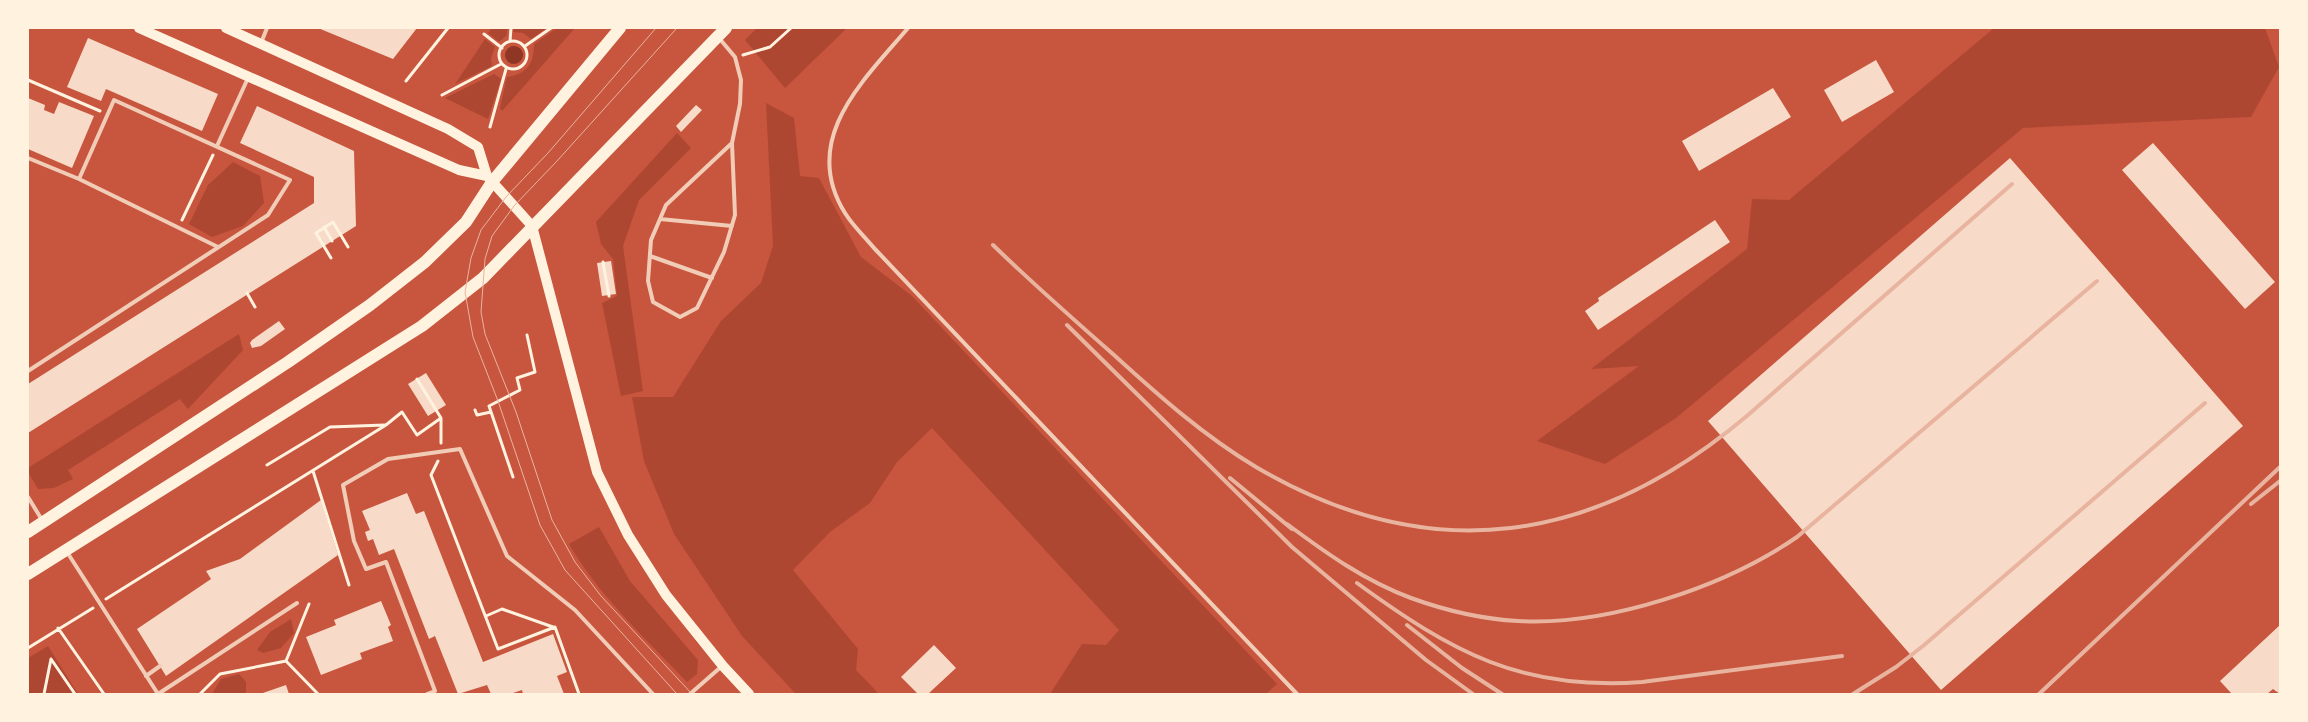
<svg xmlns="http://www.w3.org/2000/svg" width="2308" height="722" viewBox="0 0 2308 722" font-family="Barlow,sans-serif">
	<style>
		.green { fill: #ae4732 }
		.water { fill: #8f3625 }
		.building { fill: #f7dbc8 }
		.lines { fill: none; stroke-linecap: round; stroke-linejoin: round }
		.path { stroke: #fff3e0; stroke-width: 3 }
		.service { stroke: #f1ccb7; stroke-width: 4 }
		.secondary { stroke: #fff3e0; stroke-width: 10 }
		.primary { stroke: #fff3e0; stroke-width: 12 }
		.tram { stroke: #e9b49f; stroke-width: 1 }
		.rail { stroke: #e9b49f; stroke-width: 4 }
	</style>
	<rect width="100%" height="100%" fill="#c8553d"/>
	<path class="green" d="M 492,28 L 508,28 L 506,36 L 499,42 L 488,33 Z
		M 514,28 L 547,28 L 531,39 L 523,33 L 513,32 Z
		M 557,28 L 575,28 L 502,111 L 500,108 L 507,77 C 527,74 534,64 534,44 Z
		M 757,28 L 847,28 L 785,88 L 745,40 Z
		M 1994,28 L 2265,28 L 2279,67 L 2251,117 L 2023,128 L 1676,418 L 1605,464 L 1537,441 L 1639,366 L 1591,369 L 1747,249 L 1752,199 L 1789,200 Z
		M 485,39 L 495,47 L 491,58 L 492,66 L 455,84 Z
		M 494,74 L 501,79 L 488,119 L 445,98 Z
		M 766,103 L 794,118 L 800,176 L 819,178 L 861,257 L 912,296 L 1277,684 L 1266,694 L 1050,694 L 1082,644 L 1106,645 L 1119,630 L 932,428 L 897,462 L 870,503 L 830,532 L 793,570 L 858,649 L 856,670 L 879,694 L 796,694 L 742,636 L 674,534 L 644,461 L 632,397 L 673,397 L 721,321 L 761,283 L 773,246 Z
		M 677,133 L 691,148 L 639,200 L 623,246 L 643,391 L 621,396 L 602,303 L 617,296 L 613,259 L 601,244 L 596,222 Z
		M 233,162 L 260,176 L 264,203 L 243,226 L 212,237 L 189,224 L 208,185 Z
		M 239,334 L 243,350 L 188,409 L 180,399 L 68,470 L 73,479 L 54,488 L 38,489 L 28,472 L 28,468 Z
		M 599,527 L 630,581 L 698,660 L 697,674 L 687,682 C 646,639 599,596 569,544 Z
		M 291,619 L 294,633 L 281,648 L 263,653 L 257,650 L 270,632 Z
		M 48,646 L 78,694 L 28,694 L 28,658 Z
		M 239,674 L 246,682 L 246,693 L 212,694 L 221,679 Z"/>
	<path class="water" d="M505 55a9 9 0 1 1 18 0a9 9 0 1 1-18 0Z"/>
	<path class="building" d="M 318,28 L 417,28 L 393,59 Z
		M 88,38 L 218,94 L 202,131 L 106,89 L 101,101 L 67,87 Z
		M 1876,60 L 1894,92 L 1842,122 L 1824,90 Z
		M 1773,88 L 1791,117 L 1699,171 L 1682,141 Z
		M 28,98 L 45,105 L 44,110 L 54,114 L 59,102 L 94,116 L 72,168 L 28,149 L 29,144 L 28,143 Z
		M 696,105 L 702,110 L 681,132 L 676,126 Z
		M 257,106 L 354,151 L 356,226 L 28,433 L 28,384 L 314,203 L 314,177 L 240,143 Z
		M 2153,143 L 2275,282 L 2245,309 L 2122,170 Z
		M 2010,158 L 2243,426 L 1941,690 L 1708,421 Z
		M 1715,220 L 1730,242 L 1598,330 L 1585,311 L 1599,301 L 1598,298 Z
		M 611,261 L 616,294 L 602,296 L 597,263 Z
		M 279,321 L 285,329 L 261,346 L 252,348 L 250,343 L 252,340 Z
		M 426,373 L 446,405 L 428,416 L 408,384 Z
		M 407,493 L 416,514 L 424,511 L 483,662 L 553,634 L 567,672 L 557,676 L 564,694 L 523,694 L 522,690 L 510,694 L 491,694 L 487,685 L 458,694 L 435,636 L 429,639 L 394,549 L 379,555 L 373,539 L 368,541 L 365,532 L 370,530 L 362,511 Z
		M 321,500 L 338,555 L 166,676 L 137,629 L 211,579 L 206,571 L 240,559 Z
		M 381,601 L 391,625 L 388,627 L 393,641 L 360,653 L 362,659 L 321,675 L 306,637 L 336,625 L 334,620 Z
		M 2280,625 L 2280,694 L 2273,689 L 2267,694 L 2232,694 L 2220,681 Z
		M 934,645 L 956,668 L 928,694 L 918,694 L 901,677 Z
		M 286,685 L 289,694 L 260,694 Z"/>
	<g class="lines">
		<path class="path" d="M 484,34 L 502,48
			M 510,41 L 511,28
			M499 55a14 14 0 1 1 28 0a14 14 0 1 1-28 0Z
			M 525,46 L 551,28
			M 743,55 L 770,47 L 791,28
			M 28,80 L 100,111
			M 406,81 L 448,28
			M 442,95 L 501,64
			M 490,127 L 506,69
			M 182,220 L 213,155
			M 324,227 L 332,241
			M 331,258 L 316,233 L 333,222 L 348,247
			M 603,262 L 609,296
			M 247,293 L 255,307
			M 475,410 L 477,415 L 491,412
			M 441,419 L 441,443
			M 438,461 L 431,475 L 498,649 L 555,627 L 579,694
			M 267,465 L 330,427 L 385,425
			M 313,471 L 349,585
			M 513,477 L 489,406 L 520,390 L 517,378 L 535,372 L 527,335
			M 106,599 L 386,425 L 402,412 L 417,435 L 441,418 L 417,379
			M 309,604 L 286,661 L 318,694
			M 486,616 L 502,609 L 553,627
			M 58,628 L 104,694
			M 28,648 L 93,608
			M 44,694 L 51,659 L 75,694
			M 200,694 L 220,674 L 286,661"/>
		<path class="service" d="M 908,28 C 864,80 799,139 845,213 C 853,226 864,236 874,248 L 1297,694
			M 719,38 L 735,57 L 741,80 L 740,104 L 732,143 L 666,205 L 651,240 L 648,281 L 653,302 L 680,317 L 697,308 L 724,252 L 735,215 L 732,143
			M 261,43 L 267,28
			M 217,146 L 248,78
			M 28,158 L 79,179 L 218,247
			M 660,219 L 732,226
			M 650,256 L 712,278
			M 28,371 L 268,215 L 290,180 L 114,100 L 79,179
			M 28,497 L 42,520
			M 67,552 L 158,694 L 297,603
			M 146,676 L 160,666
			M 427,694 L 435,691 L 386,562 L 366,569 L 354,541 L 343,485 L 388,459 L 460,449 L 507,556 L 575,610 L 653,694
			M 690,694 L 722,666"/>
		<path class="secondary" d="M 139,28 L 459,170 L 487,176
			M 226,28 L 448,129 L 478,147 L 487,176 L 532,226 L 597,472 L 628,535 L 666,595 L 723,666 L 749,694"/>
		<path class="primary" d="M 28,532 L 288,362 L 370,305 L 425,262 L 466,222 L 492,182 L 620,28
			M 28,574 L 422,326 L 483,278 L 726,28"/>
		<path class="tram" d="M 656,28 L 548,153 L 506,197 L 481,230 L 471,258 L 465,292 L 473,337 L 498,401 L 540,525 L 565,570 L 677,694
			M 677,28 L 557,161 L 514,206 L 492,236 L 485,259 L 481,312 L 485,334 L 516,412 L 552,520 L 575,562 L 601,596 L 692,694"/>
		<path class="rail" d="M 993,245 C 1032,283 1073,319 1114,355 C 1158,395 1204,436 1256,467 C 1431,570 1596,544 1748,415 L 2012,184
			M 1067,325 L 1292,547 L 1426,660 L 1473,694
			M 1230,478 L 1292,529
			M 2251,504 L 2280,481
			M 1287,524 C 1326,553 1365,581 1411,598 C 1444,610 1482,619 1518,621 C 1608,626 1724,587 1797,537 L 2097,281
			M 1357,583 C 1452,652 1521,691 1642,682 L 1842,656
			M 1407,625 L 1462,668 L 1502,694
			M 1853,694 L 1896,667 L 1923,646 L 2205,403
			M 2039,694 L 2280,467"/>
	</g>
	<rect width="2308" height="722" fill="none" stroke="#fff3e0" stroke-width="58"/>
</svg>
